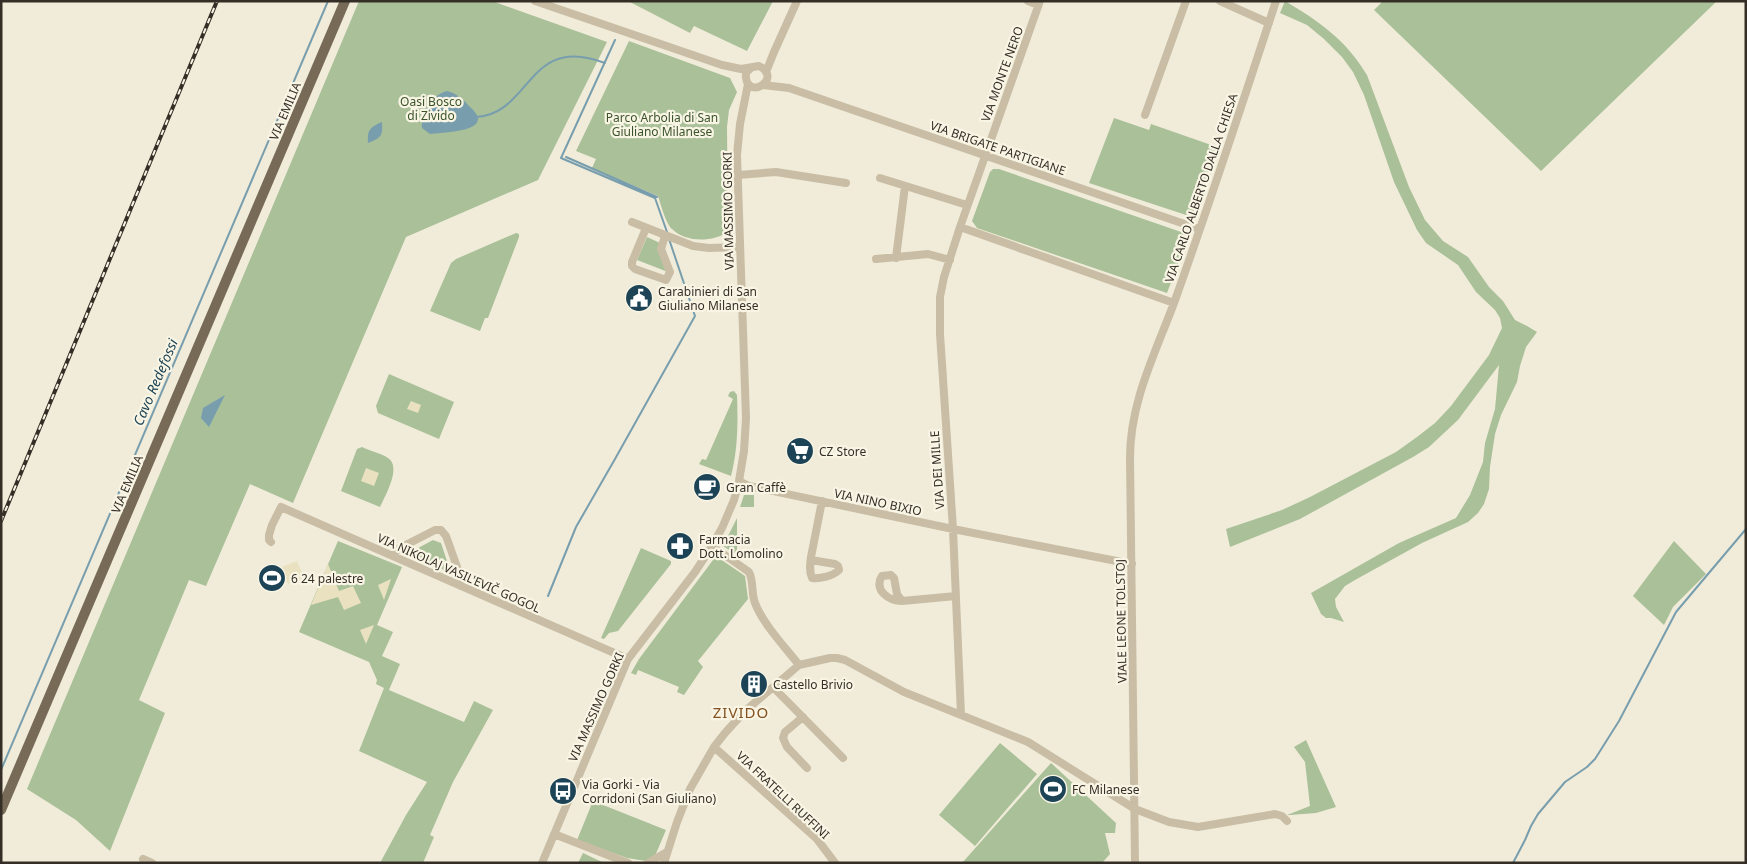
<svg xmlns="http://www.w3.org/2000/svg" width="1747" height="864" viewBox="0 0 1747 864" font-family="'Noto Sans',sans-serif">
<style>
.green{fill:#a9c099}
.plaza{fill:#e9e1c0}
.water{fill:#789eae}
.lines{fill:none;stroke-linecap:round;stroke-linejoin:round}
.stream{stroke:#789eae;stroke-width:2}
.minor{stroke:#c9bea5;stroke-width:8}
.major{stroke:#776a57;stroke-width:10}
.rail-casing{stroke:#352e26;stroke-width:4}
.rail{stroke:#f9f5e5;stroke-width:2;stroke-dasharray:5.5;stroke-linecap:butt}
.labels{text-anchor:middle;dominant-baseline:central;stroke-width:4.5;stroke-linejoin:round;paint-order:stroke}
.street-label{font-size:12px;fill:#352e26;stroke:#f9f5e5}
.park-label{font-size:12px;fill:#3a532a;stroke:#f9f5e5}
.poi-label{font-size:12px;fill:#352e26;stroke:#f9f5e5;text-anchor:start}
.water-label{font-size:14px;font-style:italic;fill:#1c4456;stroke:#f9f5e5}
.quarter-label{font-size:15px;letter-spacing:1px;fill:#835020;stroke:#f9f5e5}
</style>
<rect width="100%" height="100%" fill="#f1ecd9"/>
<path class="green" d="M359,1H492L607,42L538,180L406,237L293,503L250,484L206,586L189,580L139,700L165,713L110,851L76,820L27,789Z
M628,1H773L747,51L694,26L690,33Z
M1285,1C1320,22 1345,39 1367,75L1409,187L1425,220L1443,241L1468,257L1489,287L1503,301L1515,320L1527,326L1537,332L1526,347L1520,366L1517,382L1501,415L1495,434L1490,467L1489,489L1484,504L1478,513L1468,522L1422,543L1355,580L1345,586L1335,599L1336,607L1344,622L1331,618H1326L1321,614L1311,593L1399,543L1456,518L1470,495L1483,462L1485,443L1495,409L1499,365L1458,420L1429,447L1413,457L1300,519L1230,547L1226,529L1282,510L1310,497L1396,452L1417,437L1435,423L1451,406L1489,355L1502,328L1500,318L1495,310L1476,292L1458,265L1426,243L1417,230L1394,182L1364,95L1353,72L1342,57L1324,39L1307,25L1280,13Z
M1383,1H1717L1541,171L1374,10Z
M629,41L730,78L737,92L729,110L727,127L728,232C713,242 686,243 672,229C666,224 661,205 658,196L592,168L596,159L576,151Z
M1114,118L1149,130L1151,124L1217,147L1195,210L1190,215H1186L1089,183Z
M993,169H999L1184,233L1187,241L1167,293L977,228L972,221L990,172Z
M516,233L519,234V237L488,318H485L480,331L430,311L451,263L456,259Z
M647,237L660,243L668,272L637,260Z
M389,374L454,402L439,439L378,413L376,406Z
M734,391L737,395C738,422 738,449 731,476L699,464L702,459L706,460L733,399L728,396L730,392Z
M362,447C370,451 381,453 388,458C402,467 385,496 380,507L341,491L357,449Z
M744,495H754V507H740Z
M737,518V554L746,555L745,560L723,546Z
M433,540L441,543L451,573L407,554Z
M338,541L402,567L377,625L393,632L382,656L400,664L389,690L464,722L474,701L493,710L453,782L430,835L434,837L423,863H380L406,815L427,782L359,751L384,688L376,684L377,680L369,662L299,632Z
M1674,541L1706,574L1673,607L1664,625L1633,596Z
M641,548L671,561V564L618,631L609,633L604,639L601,638Z
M716,556L745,576L748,599L698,661L703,667L684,695L677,692L679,687L638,670L636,675L631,673L639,659Z
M1306,740L1336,807L1316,813L1290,815H1287L1310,806L1305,762L1294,747Z
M1000,743L1037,774L975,846L939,815Z
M1051,763L1116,823L1115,833H1105L1110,854L1102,863H962Z
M593,801L666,830L655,856L646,861L627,858L577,840Z
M583,853L604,863H578Z"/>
<path class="plaza" d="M411,401L421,405L418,413L407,409Z
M366,468L379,473L374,486L361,481Z
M297,561L304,578L288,584L282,567Z
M328,564L339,591L353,586L361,603L344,610L338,597L311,605Z
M391,579L384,600L378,585Z
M374,625L366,644L360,630Z"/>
<path class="water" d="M447,91C456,93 464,100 470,107C498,132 444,132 430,134L422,128C420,113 433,94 447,91Z
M382,122C383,136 381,138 368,143C367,130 370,127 382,122Z
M225,395L209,427L201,418L203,408Z"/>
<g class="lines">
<path class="stream" d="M615,40L561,158L655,198L667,232
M476,117C532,114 527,33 605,63
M566,157L657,197
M548,596L576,527L615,459L695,316L669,239
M1,770L328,1
M1513,863L1525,840L1531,826L1538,814L1565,782L1587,767L1595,759L1619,721L1676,612L1746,529"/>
<path class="minor" d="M535,1L722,65L741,69L759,66C783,78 749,100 746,78C745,73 747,71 751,68
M1028,1L1038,5
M1220,1L1269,23
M766,72L774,52L797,1
M763,85L789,88L1199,229
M1145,115L1186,1
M738,175L776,172L846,183
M880,178L967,205
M632,222L693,246L709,248L740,247
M960,227L1174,303
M646,228L632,262V266L635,269L666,280L670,272L661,249L665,236
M896,258L905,186
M876,259L928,254L950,260
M739,481L749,486L953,529L1132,564
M271,542L269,540V535L272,525L281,507L628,659
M712,546L749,572C754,582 751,593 755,603C763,624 785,647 799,665
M393,556L398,549L435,530H441L446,536L461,578V586
M811,560L835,564L838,566L839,570C833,576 820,579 812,578C809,571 810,564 811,557L822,501
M902,601C889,601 873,590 882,576L891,575L894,578L897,594L902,601L956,596
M773,687L843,758
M961,715L953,529L940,334V297L944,277L960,227L1040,1
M803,717L785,732L783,738L787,747L807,768
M714,747L817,839L835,863
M554,834L628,863
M143,859L152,863
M542,863L628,659L695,572L712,546L722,528L734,500L739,481L744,451L746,418L737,155L740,124L748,84
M648,863L667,852
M664,863L677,822L690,789L714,747L725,733L745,711L799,665L830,658H837L845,660L904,692L1028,742L1135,809L1169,822L1198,827L1275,814L1282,816L1287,821
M1135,863L1130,458C1130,402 1155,354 1174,303C1210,203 1243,102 1276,1"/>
<path class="major" d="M1,810L345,1"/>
<g class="rail-casing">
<path id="rail" d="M1,521L217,1"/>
</g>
<use href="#rail" class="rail"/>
</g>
<defs>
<g id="civic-disc" transform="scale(1.4375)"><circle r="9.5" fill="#1c4456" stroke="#f9f5e5"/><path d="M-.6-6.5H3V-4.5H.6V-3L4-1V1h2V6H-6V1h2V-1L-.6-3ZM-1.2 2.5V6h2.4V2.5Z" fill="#fff"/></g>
<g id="supermarket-disc" transform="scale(1.4375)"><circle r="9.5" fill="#1c4456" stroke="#f9f5e5"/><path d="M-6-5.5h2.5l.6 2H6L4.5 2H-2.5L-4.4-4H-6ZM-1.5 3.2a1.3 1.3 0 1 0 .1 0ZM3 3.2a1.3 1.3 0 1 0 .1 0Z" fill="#fff"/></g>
<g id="cafe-disc" transform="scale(1.4375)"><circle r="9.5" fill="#1c4456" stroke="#f9f5e5"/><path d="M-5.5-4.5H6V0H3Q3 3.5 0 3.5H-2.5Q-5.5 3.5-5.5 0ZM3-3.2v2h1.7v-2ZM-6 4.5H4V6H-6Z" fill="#fff"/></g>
<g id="pharmacy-disc" transform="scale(1.4375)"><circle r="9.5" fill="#1c4456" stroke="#f9f5e5"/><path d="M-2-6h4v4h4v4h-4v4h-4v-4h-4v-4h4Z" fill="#fff"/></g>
<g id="stadium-disc" transform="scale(1.4375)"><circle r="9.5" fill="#1c4456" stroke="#f9f5e5"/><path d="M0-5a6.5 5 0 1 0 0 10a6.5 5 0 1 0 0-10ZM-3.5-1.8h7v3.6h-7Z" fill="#fff"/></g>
<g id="building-disc" transform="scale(1.4375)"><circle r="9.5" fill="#1c4456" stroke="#f9f5e5"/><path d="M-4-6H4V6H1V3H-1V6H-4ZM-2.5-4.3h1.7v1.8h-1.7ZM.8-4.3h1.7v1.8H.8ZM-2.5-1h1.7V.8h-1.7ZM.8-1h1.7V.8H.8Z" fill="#fff"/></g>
<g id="bus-disc" transform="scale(1.4375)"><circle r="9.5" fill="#1c4456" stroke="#f9f5e5"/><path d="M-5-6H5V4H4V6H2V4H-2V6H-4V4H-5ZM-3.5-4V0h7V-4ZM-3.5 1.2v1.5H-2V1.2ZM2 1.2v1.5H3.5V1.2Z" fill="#fff"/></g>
</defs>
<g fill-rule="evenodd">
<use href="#civic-disc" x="639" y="298"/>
<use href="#supermarket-disc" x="800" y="451"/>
<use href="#cafe-disc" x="707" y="487"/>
<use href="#pharmacy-disc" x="680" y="546"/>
<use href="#stadium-disc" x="272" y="578"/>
<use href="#building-disc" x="754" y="684"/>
<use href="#stadium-disc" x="1053" y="789"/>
<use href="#bus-disc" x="563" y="791"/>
</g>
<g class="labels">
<g class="street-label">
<text transform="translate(1002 74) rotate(-70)">VIA MONTE NERO</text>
<text transform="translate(285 111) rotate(-67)">VIA EMILIA</text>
<text transform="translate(998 148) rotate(19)">VIA BRIGATE PARTIGIANE</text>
<text transform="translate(1201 188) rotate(-71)">VIA CARLO ALBERTO DALLA CHIESA</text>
<text transform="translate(728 211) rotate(-91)">VIA MASSIMO GORKI</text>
<text transform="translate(937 470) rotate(-94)">VIA DEI MILLE</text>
<text transform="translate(127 484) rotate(-67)">VIA EMILIA</text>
<text transform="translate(878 502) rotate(12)">VIA NINO BIXIO</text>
<text transform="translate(459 573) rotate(24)">VIA NIKOLAJ VASIL'EVIČ GOGOL</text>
<text transform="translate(1121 621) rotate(-91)">VIALE LEONE TOLSTOJ</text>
<text transform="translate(596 707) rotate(-66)">VIA MASSIMO GORKI</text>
<text transform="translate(783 795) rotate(43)">VIA FRATELLI RUFFINI</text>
</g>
<g class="park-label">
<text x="431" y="101">Oasi Bosco<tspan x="431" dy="14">di Zivido</tspan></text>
<text x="662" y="117">Parco Arbolia di San<tspan x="662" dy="14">Giuliano Milanese</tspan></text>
</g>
<g class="poi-label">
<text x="658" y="291">Carabinieri di San<tspan x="658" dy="14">Giuliano Milanese</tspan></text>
<text x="819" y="451">CZ Store</text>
<text x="726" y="487">Gran Caffè</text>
<text x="699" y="539">Farmacia<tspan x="699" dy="14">Dott. Lomolino</tspan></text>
<text x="291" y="578">6 24 palestre</text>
<text x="773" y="684">Castello Brivio</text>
<text x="582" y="784">Via Gorki - Via<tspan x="582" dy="14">Corridoni (San Giuliano)</tspan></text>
<text x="1072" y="789">FC Milanese</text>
</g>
<g class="water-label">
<text transform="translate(155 382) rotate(-67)">Cavo Redefossi</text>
</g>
<g class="quarter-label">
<text x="741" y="712">ZIVIDO</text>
</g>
</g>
<rect width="1747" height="864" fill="none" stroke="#352e26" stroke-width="5"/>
</svg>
